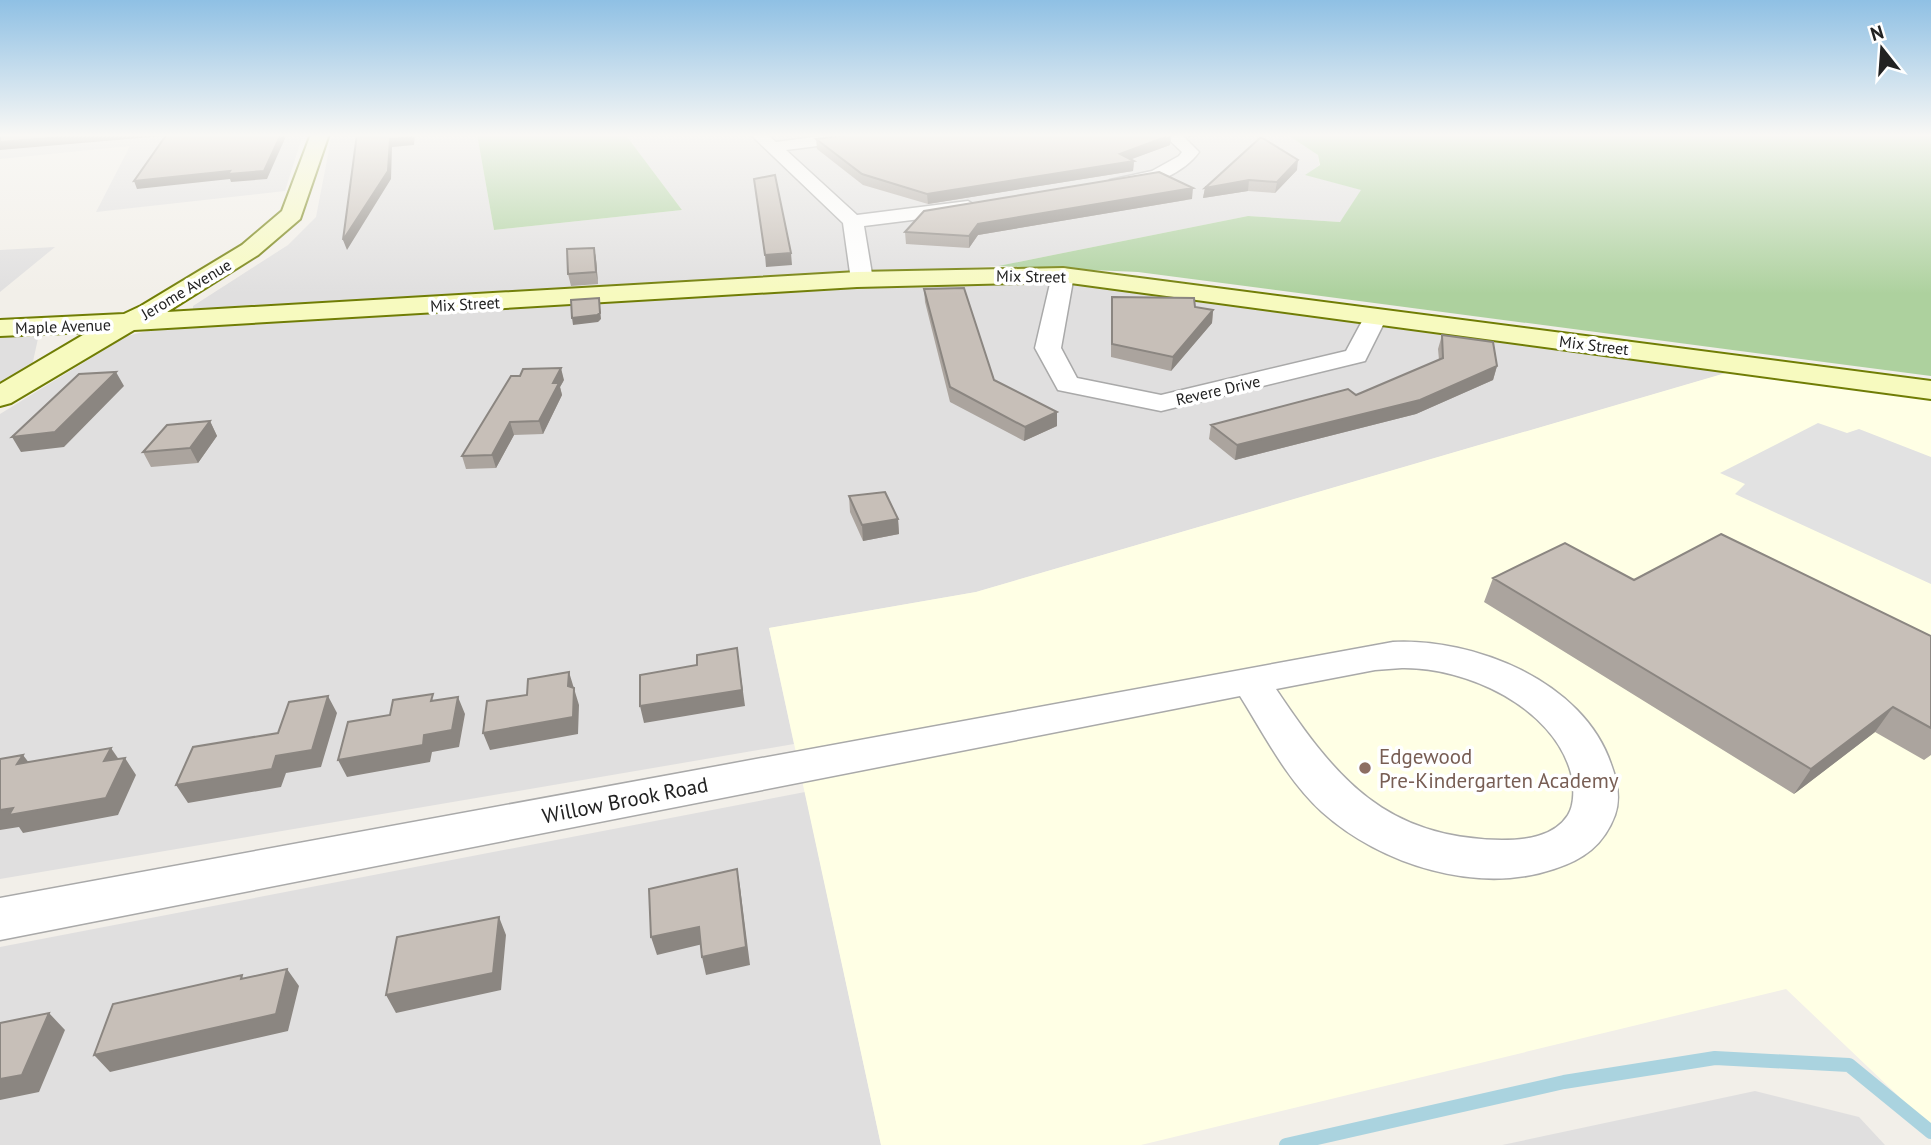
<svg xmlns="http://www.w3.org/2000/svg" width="1931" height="1145" viewBox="0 0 1931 1145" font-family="'PT Sans',sans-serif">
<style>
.residential{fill:#e0dfdf}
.education{fill:#ffffe5}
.forest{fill:#add19e}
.parking{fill:#e2e2e2}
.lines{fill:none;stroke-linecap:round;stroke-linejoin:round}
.stream{stroke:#aad3df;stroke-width:14}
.minor-casing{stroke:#a9a9a9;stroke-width:3}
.secondary-casing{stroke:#707d05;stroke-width:4}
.minor{fill:#fff;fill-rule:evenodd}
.secondary{fill:#f7fabf;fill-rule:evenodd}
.wall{fill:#aba49e}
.shaded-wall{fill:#8b8681}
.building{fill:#c7bfb8;stroke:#8b8681;stroke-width:2}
.education-dot{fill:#8d6e63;stroke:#fff;stroke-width:2.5}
.labels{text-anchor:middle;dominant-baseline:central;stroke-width:7;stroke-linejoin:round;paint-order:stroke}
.far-street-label{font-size:16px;fill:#222;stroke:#fff}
.near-education-label{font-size:21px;fill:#785e54;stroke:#fff;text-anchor:start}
.near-street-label{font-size:21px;fill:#222;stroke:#fff}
</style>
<rect width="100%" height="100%" fill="#f2efe9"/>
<path class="residential" d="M0,134H303L285,191L96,212L130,146L0,159Z
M332,134H477L494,230L682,210L625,134H1285L1318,155L1319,165L1306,175L1362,190L1340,222L1248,216L998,266L193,312V306L288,245L316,217Z
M55,247L0,292V250Z
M999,279L1114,285L1744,368L976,592L769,628L794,744L0,879V414L127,336L163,327Z
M39,334L32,366L0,388V336Z
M805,792L881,1145H0V947Z
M1755,1091L1859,1117L1885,1145H1502Z"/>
<path class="education" d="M1753,365L1931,390V1127L1786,989L1141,1145H881L769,628L976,592Z"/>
<path class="forest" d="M477,134H625L682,210L494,230Z
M1286,134H1931V376L1138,272L998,266L1248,216L1340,222L1361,190L1305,175L1320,165L1318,155Z"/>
<path class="parking" d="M1818,423L1847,433L1859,429L1931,457V584L1735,494L1745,484L1720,473Z"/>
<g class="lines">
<path class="stream" d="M1286,1145L1564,1082L1715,1058L1849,1065L1931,1132"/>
<g class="minor-casing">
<path id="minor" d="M750,134H767L776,142L836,134H880L872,139L786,150L857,215L968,201L978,207L968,213L864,226L873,280L870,285H854L851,280L843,223Z
M1163,134H1181L1199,152C1184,174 1137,195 1110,188L1107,184L1110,180L1152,171L1179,156L1182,152Z
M1063,268L1071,270L1074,275L1061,348L1077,378L1161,395L1346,351L1367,312L1375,310L1383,312L1387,317L1365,361L1161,411L1058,390L1035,348L1052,275L1055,270Z
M1393,642C1474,638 1583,681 1611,764C1617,780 1621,798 1615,815C1604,845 1583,860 1554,869C1478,895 1381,865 1322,812C1287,780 1265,736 1240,696L0,940V898ZM1402,668C1467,667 1553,707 1571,773C1574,785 1575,804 1568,815C1554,837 1525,840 1502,840C1385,838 1337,780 1276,689L1375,670Z"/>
</g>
<g class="secondary-casing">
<path id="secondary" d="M311,134H329L300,219L258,255L167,312L857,272L1063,268L1931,381V399L1063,282L857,287L134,330L11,403L0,406V384L88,332L0,336V320L124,314L141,306L242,245L282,211Z"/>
</g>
<use href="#minor" class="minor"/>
<use href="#secondary" class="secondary"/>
</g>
<path class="wall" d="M1171,135L1170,145L1131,159L1134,161L1133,171L928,204L863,185L817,149L816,139Z
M1297,170L1275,193L1248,191L1203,198L1205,188Z
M1192,199L978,235L969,248L906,244L905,232Z
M594,248L596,259L598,284L571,286L568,274Z
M924,289L994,380L1057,412V426L1024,441L950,402L925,302Z
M1112,297L1213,310L1212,323L1171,371L1111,357V309Z
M1442,335L1497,366L1493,380L1416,414L1235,460L1209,439L1211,425L1356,395L1439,360L1438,349Z
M564,380L560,387L562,395L543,434L514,435L496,468L466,469L462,456Z
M210,421L217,436L198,463L151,467L143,452Z
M849,496L898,519L899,534L863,541L850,512Z
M1493,578L1634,580L1931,636V755L1924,760L1875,732L1794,794L1484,602Z"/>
<path class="shaded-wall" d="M94,134L175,135L0,150V142Z
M281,134H287L267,179L231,182L230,179L137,189L134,181Z
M412,134H415L414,145L392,147L391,179L347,250L343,240L390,139Z
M800,134H816L800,136Z
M1189,134H1198L1188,138Z
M1171,135L1170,145L1124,162L1134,161L1133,171L928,204L927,194L1120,154Z
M1298,160L1297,170L1275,193L1277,182Z
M1249,180L1248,191L1203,198L1205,188Z
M1193,188L1192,199L978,235L969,248V236L978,224Z
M594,248L596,259L598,284L596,272Z
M791,253L792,265L766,267L765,255Z
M599,298L601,319L598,322L573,325L572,318Z
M1213,310L1212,323L1171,371L1173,357Z
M1497,366L1493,380L1416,414L1235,460L1237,445Z
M561,368L564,380L560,387L562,395L543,434L539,421L553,383Z
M116,372L124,386L64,447L21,452L12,437Z
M1057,412V426L1024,441L1025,427Z
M210,421L217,436L198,463L190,448Z
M510,422L514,435L496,468L492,455Z
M898,519L899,534L863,541L862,525Z
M737,648L745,706L644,723L640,706Z
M569,672L579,705L578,734L490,750L483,733L568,686Z
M328,696L337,713L321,767L286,773L281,787L188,803L176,785L276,756Z
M458,697L465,714L459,747L432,752L430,762L347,777L338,760Z
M1893,707L1875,732L1794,794L1811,769Z
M111,748L122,764L125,758L136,775L118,815L23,833L19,827L0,830V810L13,808L104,761Z
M23,755L36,772L17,764Z
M737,869L740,887L750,965L706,975L702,957Z
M499,917L506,935L501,990L396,1013L386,995Z
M699,927L703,944L657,955L651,937Z
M287,969L299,986L288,1031L110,1072L94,1055Z
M49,1013L65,1030L39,1092L0,1100V1079Z"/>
<path class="building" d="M0,134H94L0,142Z
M167,134H281L264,171L228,174L230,171L134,181Z
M357,134H412L411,137L390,139L388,171L343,240Z
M857,134H1170L1171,135L1120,154L1134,161L927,194L862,174L816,139Z
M1261,137L1298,160L1277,182L1249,180L1205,188Z
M1159,172L1193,188L978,224L969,236L905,232L924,211Z
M775,175L791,253L765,255L754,179Z
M594,248L596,272L568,274L567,249Z
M964,288L994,380L1057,412L1025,427L950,387L924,289Z
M1112,297L1194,298L1195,307L1213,310L1173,357L1112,344Z
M599,298L600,313L597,315L572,318L571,300Z
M1442,335L1493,342L1497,366L1420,400L1237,445L1211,425L1348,389L1356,395L1443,358Z
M561,368L553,383H559L539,421L510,422L492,455L462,456L511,376H520L523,369Z
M116,372L55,432L12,437L79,374Z
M210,421L190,448L143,452L167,425Z
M885,492L898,519L862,525L849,496Z
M1721,534L1931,636V728L1893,707L1811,769L1493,578L1565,543L1634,580Z
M737,648L742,690L640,706V675L697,665V655Z
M569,672L568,686L574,688L573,717L483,733L487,701L527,695L528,679Z
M433,694L431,701L458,697L452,730L424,735L423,745L338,760L348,722L390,715L393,700Z
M328,696L312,750L276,756L272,769L176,785L193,747L278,733L289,702Z
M111,748L104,761L125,758L106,798L9,815L13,808L0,810V759L23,755L17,764Z
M737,869L746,947L702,957L699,927L651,937L649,889Z
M499,917L493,973L386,995L397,937Z
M287,969L276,1014L94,1055L113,1004L242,975L241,979Z
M49,1013L22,1075L0,1079V1023Z"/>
<linearGradient id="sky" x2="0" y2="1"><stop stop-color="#8fc0e4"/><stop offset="0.46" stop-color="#f9f8f5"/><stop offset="1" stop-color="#f9f8f5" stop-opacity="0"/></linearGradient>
<rect width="1931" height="294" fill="url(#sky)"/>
<circle class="education-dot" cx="1365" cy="768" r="7"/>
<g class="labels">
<g class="far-street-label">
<text transform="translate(1031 276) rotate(1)">Mix Street</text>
<text transform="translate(186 289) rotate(-31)">Jerome Avenue</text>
<text transform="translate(465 304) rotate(-3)">Mix Street</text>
<text transform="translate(63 326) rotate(-2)">Maple Avenue</text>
<text transform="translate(1594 345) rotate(7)">Mix Street</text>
<text transform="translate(1218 390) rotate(-13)">Revere Drive</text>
</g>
<g class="near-education-label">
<text x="1379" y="756">Edgewood<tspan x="1379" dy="24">Pre-Kindergarten Academy</tspan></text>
</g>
<g class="near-street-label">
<text transform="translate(625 800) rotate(-11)">Willow Brook Road</text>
</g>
</g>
<g transform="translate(1882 49) rotate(343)" stroke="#ffffff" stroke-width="5" paint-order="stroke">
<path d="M0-5L12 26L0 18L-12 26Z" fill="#222222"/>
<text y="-10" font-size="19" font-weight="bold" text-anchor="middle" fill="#222222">N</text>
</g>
</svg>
